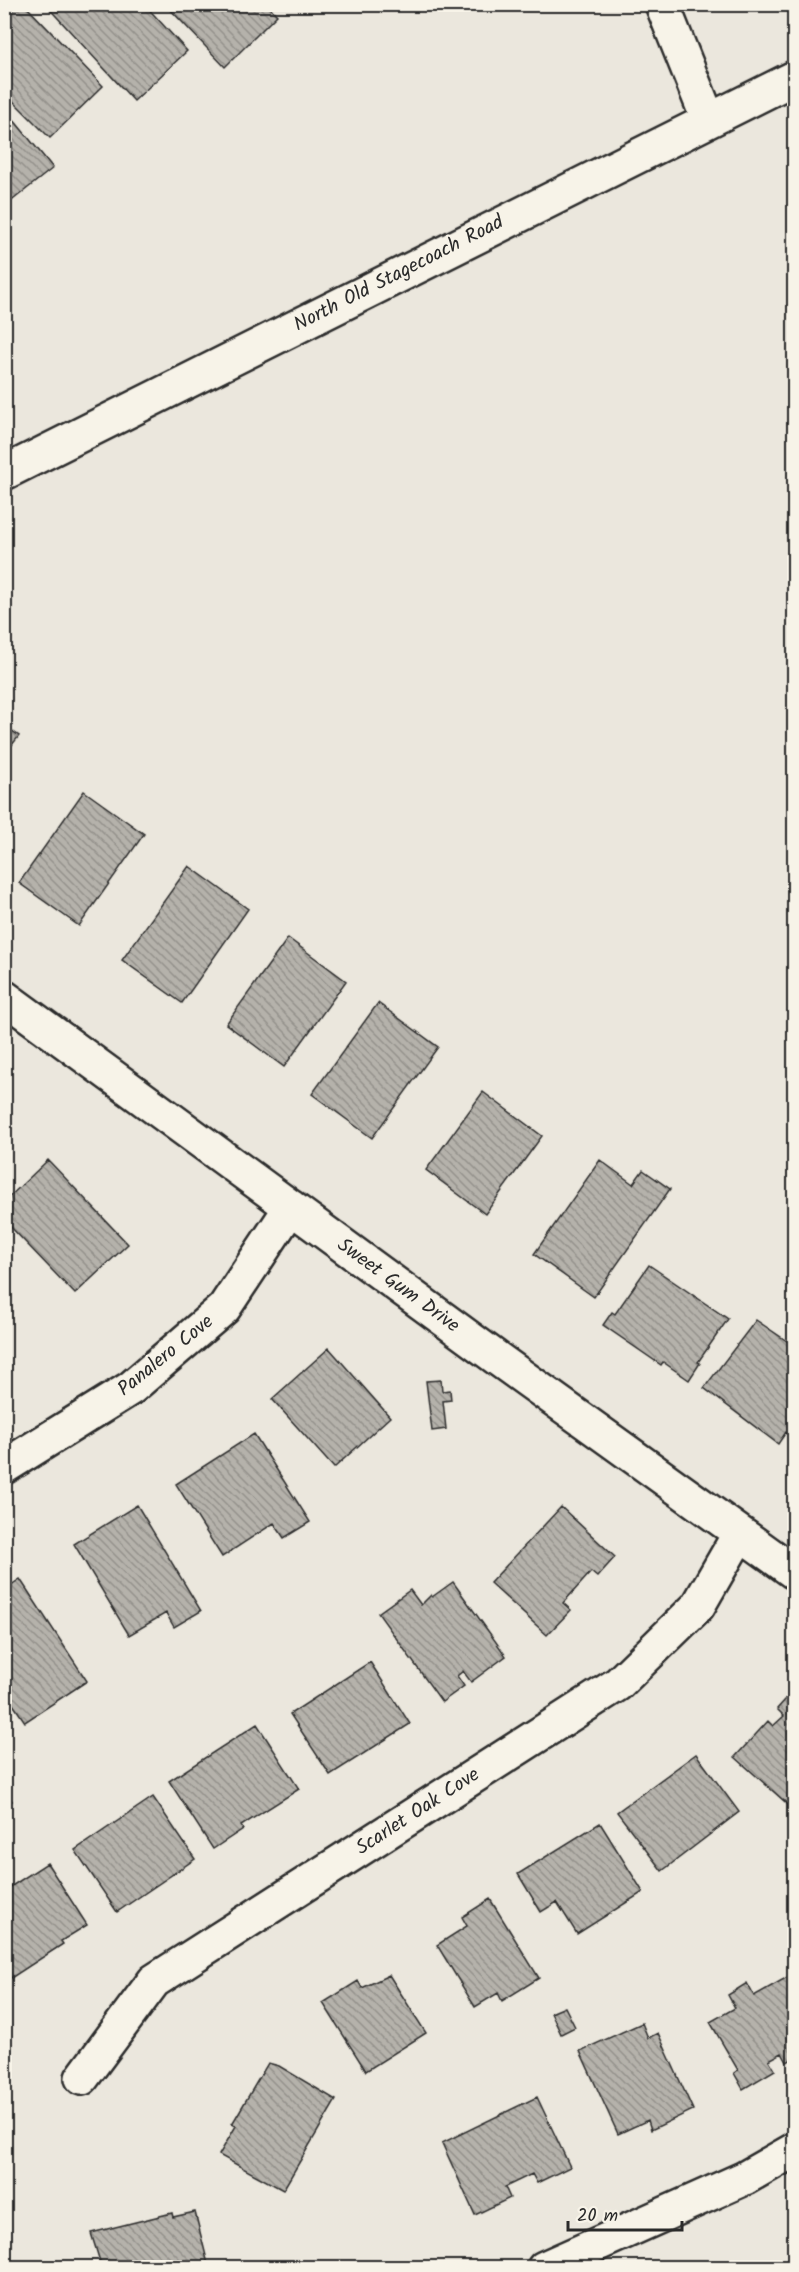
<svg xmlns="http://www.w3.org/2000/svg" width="799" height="2272" viewBox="0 0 799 2272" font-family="Kalam,sans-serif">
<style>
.building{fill:url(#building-back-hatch);stroke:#2b2b2b;stroke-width:1.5}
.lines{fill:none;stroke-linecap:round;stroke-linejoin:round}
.street-casing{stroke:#2b2b2b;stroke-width:38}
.secondary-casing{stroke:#2b2b2b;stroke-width:38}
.street{stroke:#f7f3e8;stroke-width:33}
.secondary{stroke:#f7f3e8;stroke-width:33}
.labels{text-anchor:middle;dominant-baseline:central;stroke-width:4.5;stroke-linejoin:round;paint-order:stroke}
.street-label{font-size:20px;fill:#2b2b2b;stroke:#f7f3e8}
</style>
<defs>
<pattern id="building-back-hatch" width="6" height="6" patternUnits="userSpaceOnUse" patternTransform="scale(1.5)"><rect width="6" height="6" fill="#b5b2ab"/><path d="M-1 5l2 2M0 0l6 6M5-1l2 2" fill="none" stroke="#93918b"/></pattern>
</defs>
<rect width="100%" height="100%" fill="#ebe7dd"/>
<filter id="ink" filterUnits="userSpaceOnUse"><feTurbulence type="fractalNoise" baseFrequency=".0167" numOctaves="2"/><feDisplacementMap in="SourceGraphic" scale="12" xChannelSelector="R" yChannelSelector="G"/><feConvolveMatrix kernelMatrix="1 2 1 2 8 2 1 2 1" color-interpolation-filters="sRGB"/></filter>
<g filter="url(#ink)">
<path class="building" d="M18,4H24L103,86L50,138L4,92V18Z
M45,4H144L187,51L134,101Z
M165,4H267L277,15L225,67Z
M4,108L53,168L4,207Z
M4,725L19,736L4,755Z
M84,791L144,834L79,926L19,883Z
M189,866L248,909L182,1003L122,960Z
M288,938L346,981L284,1067L226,1024Z
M378,1003L438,1047L372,1138L312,1094Z
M483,1092L542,1136L485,1214L426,1170Z
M48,1160L128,1244L75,1294L4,1220V1202Z
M600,1160L633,1184L643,1170L670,1189L594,1297L534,1254Z
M649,1265L728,1319L698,1362L700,1363L689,1380L663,1362L661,1365L603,1325L612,1312L615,1314Z
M756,1320L794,1346V1438L786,1432L778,1444L704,1388Z
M329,1348L390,1417L334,1468L272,1399Z
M441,1380L442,1391L450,1390L451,1400L443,1401L446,1429L432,1431L426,1381Z
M254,1434L310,1522L284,1538L274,1523L222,1557L176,1484Z
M137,1505L201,1611L174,1627L166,1613L129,1635L74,1544Z
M561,1507L615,1557L597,1577L591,1572L563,1603L571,1610L547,1635L490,1583Z
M20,1579L87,1681L25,1722L4,1691V1590Z
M453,1582L506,1656L471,1682L463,1671L457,1676L464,1686L442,1702L378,1613L410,1590L421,1605L431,1595L432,1597Z
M370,1662L410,1724L330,1775L290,1714Z
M794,1690V1805L792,1808L735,1757L768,1721L773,1726L784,1716L777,1709Z
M257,1724L299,1789L241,1826L243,1829L213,1849L169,1781Z
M696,1754L739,1812L662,1871L617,1812Z
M4,1789L12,1801L4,1806Z
M153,1797L195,1859L117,1912L75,1850Z
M600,1823L643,1892L577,1934L557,1902L541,1912L518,1874Z
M47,1863L87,1925L61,1941L63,1944L11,1978L4,1967V1891Z
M490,1899L539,1978L502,2001L498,1993L475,2007L437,1945L467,1926L462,1917Z
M389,1975L426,2033L366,2071L323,2003L358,1981L362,1988Z
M791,1975L794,1980V2058L787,2062L782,2053L769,2060L775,2070L743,2089L734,2073L738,2070L710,2022L735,2008L728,1995L747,1983L754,1996Z
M565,2007L575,2027L561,2034L551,2013Z
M642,2023L648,2038L658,2033L693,2110L651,2130L648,2120L618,2134L580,2051Z
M268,2063L279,2066L336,2100L283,2190L219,2155L236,2126L232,2124Z
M537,2097L570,2167L537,2183L532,2174L505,2187L510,2198L475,2215L442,2143Z
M195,2212L209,2268H102L91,2233L172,2213L173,2217Z"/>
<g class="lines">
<g class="street-casing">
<path id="street" d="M4,997L498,1359L794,1572
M4,1467L131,1388L224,1308L291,1207
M82,2078L154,1981L618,1684L698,1606L740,1533
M544,2268L745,2178L794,2150"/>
</g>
<g class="secondary-casing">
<path id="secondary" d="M662,4L708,119
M4,473L794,78"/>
</g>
<use href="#street" class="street"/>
<use href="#secondary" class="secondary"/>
</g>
</g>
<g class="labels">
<g class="street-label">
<text transform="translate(399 274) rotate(-27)">North Old Stagecoach Road</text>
<text transform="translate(398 1286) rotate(36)">Sweet Gum Drive</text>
<text transform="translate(166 1356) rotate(-39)">Panalero Cove</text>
<text transform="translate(418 1812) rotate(-33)">Scarlet Oak Cove</text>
</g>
</g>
<rect width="799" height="2272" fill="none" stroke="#f7f3e8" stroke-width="24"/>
<rect x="12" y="12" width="775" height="2248" fill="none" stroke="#2b2b2b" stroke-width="2" filter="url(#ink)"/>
<path d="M568 2221v9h114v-9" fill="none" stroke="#2b2b2b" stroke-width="3"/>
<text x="577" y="2221" font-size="18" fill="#2b2b2b" stroke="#f7f3e8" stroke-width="4.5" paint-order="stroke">20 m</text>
</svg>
